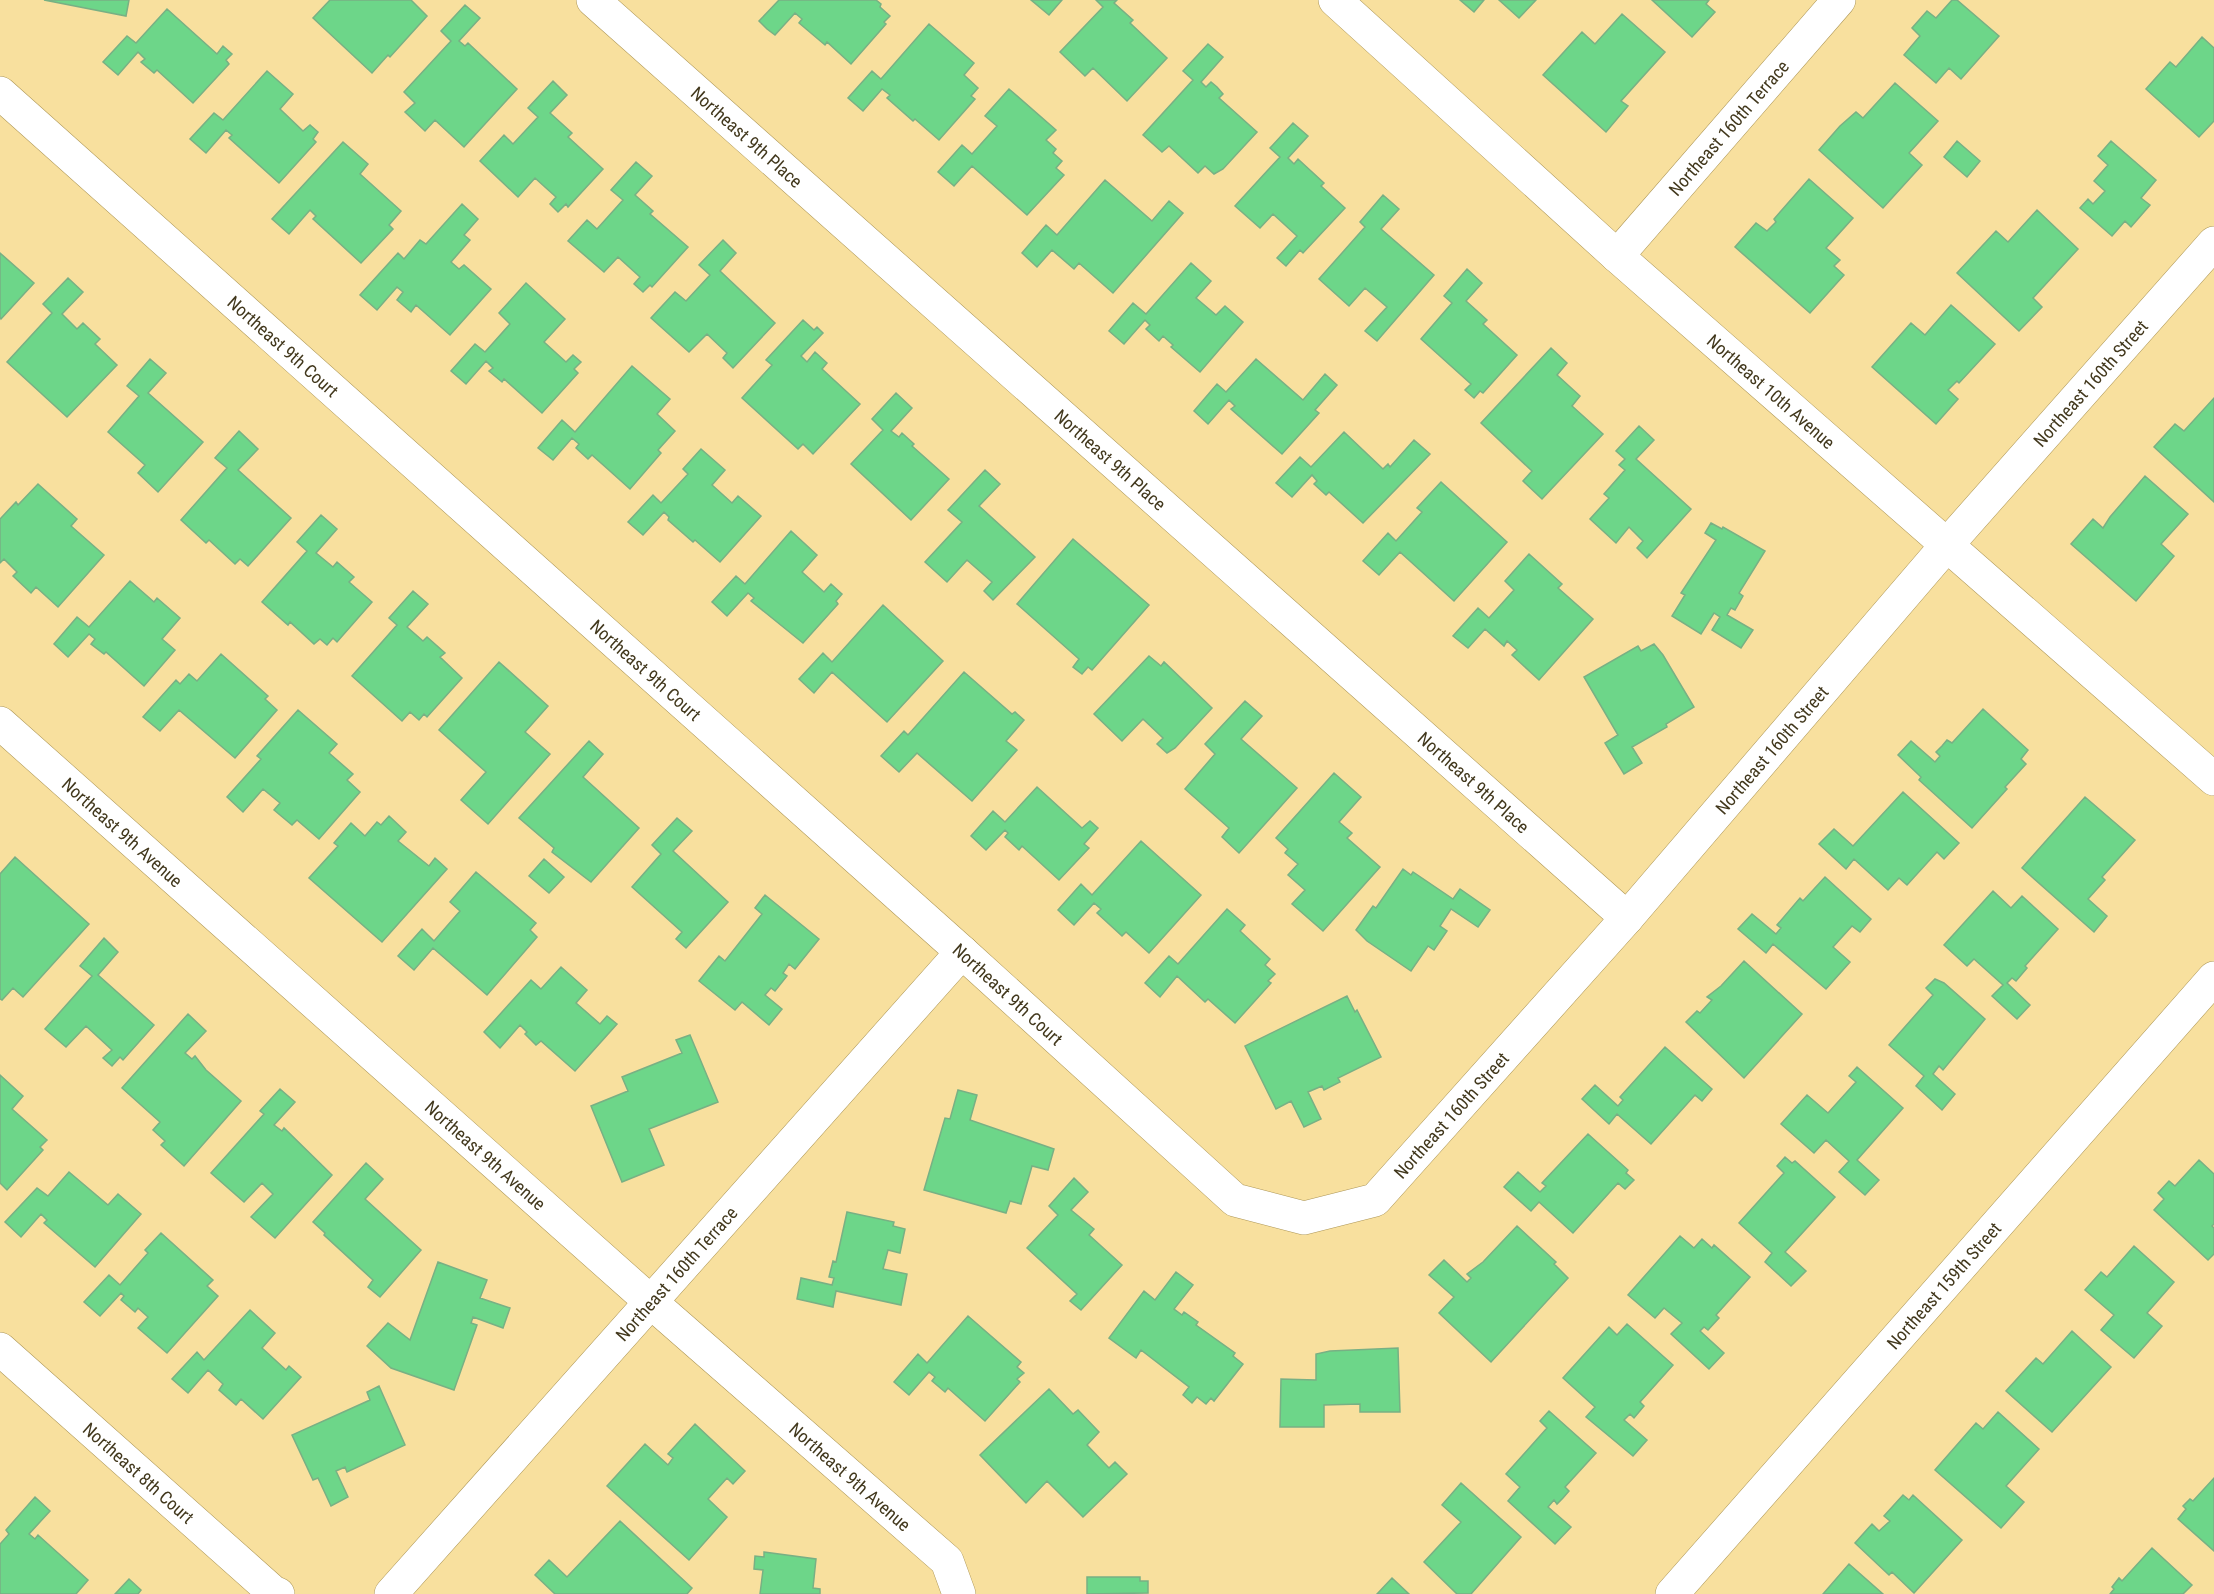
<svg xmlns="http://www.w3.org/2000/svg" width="2214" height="1594" viewBox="0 0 2214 1594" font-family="'Roboto Condensed',sans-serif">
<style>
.building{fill:#6dd689;stroke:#78b084;stroke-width:1.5}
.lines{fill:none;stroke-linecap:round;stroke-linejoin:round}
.minor-casing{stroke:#ad9656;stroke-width:34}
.tertiary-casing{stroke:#ad9656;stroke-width:34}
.minor{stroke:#fff;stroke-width:33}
.tertiary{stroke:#fff;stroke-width:33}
.labels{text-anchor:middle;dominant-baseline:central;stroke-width:4.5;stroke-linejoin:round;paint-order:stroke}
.street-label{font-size:18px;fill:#42381d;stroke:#fdeec8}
</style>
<rect width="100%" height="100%" fill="#f8e09e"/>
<path class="building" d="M44,0H129L126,16Z
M330,0H411L427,16L390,57L388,55L372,73L313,18Z
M779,0H876L881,4L880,7L890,16L884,22L886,24L851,64L827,42L825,45L799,23L802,19L795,13L775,35L767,29L759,21Z
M1031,0H1062L1049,15Z
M1096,0H1117L1114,3L1133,20L1130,23L1167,58L1127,101L1093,68L1085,76L1060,52L1103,7Z
M1460,0H1484L1474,12Z
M1499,0H1536L1519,18Z
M1652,0H1709L1706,4L1715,12L1692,37Z
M1952,0H1957L1999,36L1961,79L1949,68L1936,83L1904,55L1920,36L1912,28L1927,11L1936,18Z
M465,5L480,18L459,41L465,46L468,43L517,89L464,147L435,120L425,131L405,112L415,103L404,92L451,41L441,31Z
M167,9L217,54L223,46L232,54L226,60L229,64L193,103L157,70L154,73L141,62L145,59L138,52L118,75L103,62L127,36L136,43Z
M1622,14L1665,52L1621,101L1628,106L1606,132L1543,75L1582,32L1595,44Z
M929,24L974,63L964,75L978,88L971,96L975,99L939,140L915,119L913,121L887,98L890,95L882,89L863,111L848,98L872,71L881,79Z
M2202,37L2214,48V121L2199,137L2146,89L2170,62L2176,67Z
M1208,44L1223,57L1201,82L1206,87L1211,82L1217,87L1223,94L1219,98L1257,132L1223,169L1214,174L1205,166L1198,173L1169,146L1162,152L1143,135L1193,80L1183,71Z
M267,71L293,94L280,109L303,131L310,125L318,132L313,139L316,142L279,183L229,138L232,135L226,130L206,153L190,139L214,113L223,120Z
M553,81L567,95L550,113L572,133L568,137L603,169L568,207L566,204L558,212L550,204L556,197L535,178L518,197L480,161L504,135L513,144L538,117L528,108Z
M1895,83L1938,121L1909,153L1922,165L1883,208L1819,150L1840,126L1856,112L1863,118Z
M1009,89L1056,130L1046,140L1056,149L1053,153L1062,161L1056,168L1064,175L1027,215L972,166L954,186L938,172L962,145L972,154L997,126L985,116Z
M1293,123L1308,136L1288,158L1294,164L1298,159L1324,183L1321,186L1345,208L1303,253L1300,250L1286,266L1277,258L1297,236L1273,214L1260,228L1235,206L1280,157L1270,148Z
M1957,141L1980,161L1967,177L1944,157Z
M2111,141L2156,180L2141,198L2150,205L2131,227L2125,221L2112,236L2080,208L2088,199L2093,204L2105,191L2094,181L2108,165L2098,156Z
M343,142L368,164L360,174L401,211L389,225L393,229L361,263L313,219L316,216L310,210L289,234L272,219Z
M636,162L652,176L635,195L653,211L650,214L688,247L652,287L650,285L643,292L634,284L640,277L618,257L604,272L568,241L587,220L597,229L623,200L611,190Z
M1809,179L1853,218L1826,248L1840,260L1834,266L1844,275L1810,313L1735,247L1756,223L1767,231L1776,222L1774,219Z
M1105,180L1152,221L1169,201L1183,213L1113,293L1079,263L1074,269L1052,250L1037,267L1022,253L1046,225L1057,235Z
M1383,195L1399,209L1381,229L1434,275L1377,341L1365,331L1387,307L1365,288L1349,306L1319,279L1365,227L1360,222Z
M462,204L478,219L464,235L470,240L451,262L459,269L464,265L491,289L450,335L416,305L411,312L397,300L403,292L397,287L377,310L360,295L398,253L404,259L420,240L426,244Z
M2037,210L2078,249L2033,298L2042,307L2019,331L1957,273L1996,231L2008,242Z
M723,240L736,253L720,271L775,323L733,368L723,358L727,353L707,334L689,352L651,318L675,292L686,301L710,275L699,265Z
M0,253L34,283L1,319L0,317Z
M1191,263L1211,281L1196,298L1216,315L1225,306L1243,322L1200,372L1171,347L1173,345L1163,336L1159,341L1146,329L1150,325L1145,320L1124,344L1109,331L1133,303L1146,314Z
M1467,269L1482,283L1466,301L1487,320L1483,324L1517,355L1483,393L1480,391L1474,398L1465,390L1471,384L1421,339L1452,303L1444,296Z
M68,278L83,292L62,314L77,329L83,323L100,339L95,344L117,365L67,417L7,362L52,313L43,304Z
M526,283L565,319L544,342L566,362L573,355L581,362L574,369L578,373L542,413L504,379L502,382L489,371L493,368L486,361L466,384L451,371L475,344L485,352L510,324L499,313Z
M1951,305L1995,344L1959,383L1957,381L1948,390L1958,399L1936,424L1872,367L1911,323L1925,335Z
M803,320L814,330L817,327L823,333L801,356L807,362L815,352L827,363L822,369L860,404L813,454L803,444L798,449L742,398L772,365L766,360Z
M1551,348L1567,363L1557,375L1580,396L1572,406L1603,434L1542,499L1523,481L1532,471L1481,423Z
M150,359L166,373L148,393L203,442L158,492L138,473L145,465L108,432L139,396L127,386Z
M1256,359L1303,400L1325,374L1337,385L1315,410L1319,413L1282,454L1231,409L1235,406L1229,400L1208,424L1194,411L1217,384L1226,392Z
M632,366L670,399L657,414L675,431L658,450L661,453L630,489L592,455L588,459L576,448L579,444L572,438L553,460L538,448L562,420L575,432Z
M896,393L912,408L891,431L899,437L902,433L914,444L912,446L949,479L911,520L851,464L883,430L872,419Z
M2214,398V502L2154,447L2175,424L2184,431Z
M1639,426L1654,440L1636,459L1691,509L1647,558L1637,548L1643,541L1629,527L1616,543L1590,519L1609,498L1604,494L1625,470L1619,465L1625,459L1616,451Z
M239,431L258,449L238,470L291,518L248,566L240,559L235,564L209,540L206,543L181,520L227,468L215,458Z
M1344,432L1383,469L1388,464L1390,467L1414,440L1430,454L1363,523L1329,492L1326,495L1314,484L1317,481L1312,475L1292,497L1276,483L1300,457L1311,467Z
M701,449L725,470L712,485L732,503L738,496L761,516L720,562L695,540L693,542L668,520L669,517L664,512L643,535L628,522L653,495L661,503L688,474L683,469Z
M985,470L1000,484L979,506L1035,557L993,600L984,591L992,582L967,560L947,582L925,562L962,522L948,510Z
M2145,476L2188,514L2161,544L2174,556L2136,601L2071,544L2093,519L2103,528L2110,517Z
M1441,482L1507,542L1454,601L1400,552L1379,575L1363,561L1388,533L1396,541L1422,512L1417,508Z
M38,484L77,519L71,526L104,555L58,607L36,587L31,593L13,576L17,572L4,559L0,563V519L16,502L18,505Z
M321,515L337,529L316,553L333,567L337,562L354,577L349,582L372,602L337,642L333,638L327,645L320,639L314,644L290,622L288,625L262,602L307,551L297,542Z
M1711,523L1722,529L1723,527L1765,551L1739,593L1743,596L1735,610L1731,608L1727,615L1753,630L1741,648L1712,630L1720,617L1714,613L1701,634L1672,616L1685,595L1681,593L1716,540L1705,533Z
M791,531L817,555L802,572L824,592L831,584L842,594L836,601L838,604L803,643L751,601L754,598L748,593L727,616L712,602L736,576L745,584Z
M1073,539L1149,605L1092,670L1088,667L1082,674L1073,667L1079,659L1017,604Z
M1529,554L1562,584L1558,588L1593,619L1539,680L1512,655L1517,650L1507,641L1504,646L1485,629L1468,648L1453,636L1478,608L1489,618L1514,590L1505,581Z
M130,581L154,602L157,598L180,618L162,639L175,650L144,686L106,652L104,654L91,644L95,639L89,634L68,657L54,644L77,617L89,627Z
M413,591L428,604L407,627L423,641L427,637L445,653L440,657L462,678L427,717L424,714L419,720L410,712L402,721L352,676L397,625L389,618Z
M883,605L943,661L887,722L832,672L814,693L799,679L823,653L832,662Z
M1654,644L1663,655L1694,707L1666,724L1667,727L1632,747L1642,763L1624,774L1605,743L1618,735L1584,677L1638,646L1641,651Z
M221,654L268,696L265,699L277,710L235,758L179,710L160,731L143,717L176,680L180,684L189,674L197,681Z
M1149,656L1161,666L1164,662L1212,708L1175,748L1167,753L1157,744L1163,738L1143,719L1122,741L1094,714Z
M499,662L548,706L525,732L550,754L488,824L461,800L486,772L439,730Z
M964,672L1012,714L1015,712L1024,720L1006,741L1017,750L972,801L917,753L899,772L881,756L904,731L908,735Z
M1245,701L1262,716L1241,739L1297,788L1239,853L1222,837L1229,828L1185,789L1215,754L1205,744Z
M1983,709L2028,750L2021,759L2026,764L2005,787L2007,789L1972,828L1919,780L1921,777L1898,755L1911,741L1935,762L1940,756L1936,752L1942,746L1947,740L1952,743Z
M298,710L337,744L329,753L353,774L347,780L360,792L319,839L297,820L292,825L274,810L280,803L263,789L243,812L227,797L261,759L257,756Z
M589,741L603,754L583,777L639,828L591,882L552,852L554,848L519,818Z
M1334,773L1361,797L1339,822L1352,833L1347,838L1380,867L1323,931L1292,904L1305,890L1288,875L1298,864L1285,853L1288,849L1276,838Z
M1037,787L1082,828L1090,821L1098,828L1084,844L1089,848L1059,880L1022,846L1019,850L1005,837L1008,833L1005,830L986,850L971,836L993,811L1005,822Z
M1903,792L1959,843L1944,859L1937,852L1907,885L1899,878L1888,890L1854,859L1846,869L1819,844L1834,829L1853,846Z
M2085,797L2135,840L2102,877L2105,880L2088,899L2107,916L2094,932L2022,868Z
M389,816L406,832L398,841L429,866L435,858L447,869L382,942L309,878L338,846L334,843L351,823L365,836L377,822L381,825Z
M677,818L692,831L673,851L728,902L686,948L676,939L682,932L632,887L661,854L652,845Z
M1141,841L1201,895L1149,953L1126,932L1122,936L1097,913L1101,909L1094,903L1074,925L1058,910L1081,884L1092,895Z
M15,857L89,924L23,997L13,988L2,1000L0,999V874Z
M544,859L564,877L549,893L529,876Z
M1403,869L1411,875L1413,872L1453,899L1460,889L1490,910L1478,927L1451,909L1440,926L1447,931L1434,950L1428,946L1411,971L1367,941L1356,930L1373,906L1376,908Z
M476,872L536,923L530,930L537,937L487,995L433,948L414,970L398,956L422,929L434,941L460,911L450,902Z
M1825,877L1871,919L1860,932L1852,926L1833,947L1850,962L1826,989L1773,944L1766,953L1738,929L1752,914L1776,934L1781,928L1777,925L1800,898L1803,901Z
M1993,891L2011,908L2022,896L2058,929L2025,966L2027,968L2016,981L2012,978L2007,983L2030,1005L2017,1019L1992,996L2003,985L1974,959L1967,966L1944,945Z
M765,895L819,939L795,969L789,964L783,973L787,976L775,991L771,988L765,995L782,1009L769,1025L742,1002L735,1010L699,981L719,956L725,961L762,914L755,908Z
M1227,909L1245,925L1240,931L1270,959L1265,965L1275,974L1268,981L1271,983L1235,1023L1208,999L1205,1002L1177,976L1160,997L1145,983L1169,956L1178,964Z
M104,938L118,952L98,975L154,1025L123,1060L120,1057L112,1066L103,1058L112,1050L86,1026L66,1047L45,1029L92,976L80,966Z
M1744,961L1802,1014L1744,1078L1686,1022L1697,1011L1700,1013L1712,1000L1707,997L1721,986Z
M561,967L587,990L576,1003L600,1024L607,1016L617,1024L575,1071L541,1041L536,1045L525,1034L527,1032L520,1025L500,1048L484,1032L531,980L541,989Z
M1935,979L1944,983L1985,1019L1943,1070L1939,1066L1933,1074L1955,1094L1942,1110L1916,1086L1924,1076L1889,1045L1933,995L1926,988Z
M1347,996L1355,1012L1357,1010L1381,1057L1338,1078L1340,1082L1324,1090L1322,1086L1308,1092L1321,1119L1304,1127L1291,1101L1276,1109L1245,1046Z
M188,1014L206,1031L185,1053L192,1059L195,1056L206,1070L241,1101L184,1166L161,1145L165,1141L153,1130L160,1122L122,1088Z
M690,1035L718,1102L649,1129L664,1165L622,1182L591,1106L628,1091L622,1077L682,1053L676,1040Z
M1665,1047L1712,1089L1702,1101L1695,1095L1651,1144L1617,1114L1609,1124L1582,1099L1595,1085L1618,1106L1623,1100L1620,1097Z
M1857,1067L1903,1108L1857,1160L1879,1180L1865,1195L1839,1172L1849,1161L1826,1140L1814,1153L1781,1124L1807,1095L1828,1113L1856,1082L1849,1076Z
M0,1075L23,1096L12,1109L47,1140L40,1147L43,1150L7,1190L0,1183Z
M280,1089L295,1102L274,1125L282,1131L284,1128L332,1175L275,1238L251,1217L273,1194L262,1183L244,1202L211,1173L264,1114L260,1111Z
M958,1090L977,1095L970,1120L1054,1149L1048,1170L1032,1166L1021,1204L1010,1201L1006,1213L924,1190L945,1118L950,1119Z
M1588,1134L1628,1170L1626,1173L1634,1180L1625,1189L1618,1183L1573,1233L1539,1202L1531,1211L1504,1187L1518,1172L1540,1192L1546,1186L1542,1183Z
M1785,1157L1792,1163L1795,1161L1835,1197L1785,1252L1806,1271L1791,1286L1765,1262L1772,1253L1739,1223L1784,1173L1777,1166Z
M2199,1160L2214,1174V1224L2212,1226L2214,1228V1254L2208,1260L2154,1210L2164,1199L2158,1193L2169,1181L2175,1186Z
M366,1163L383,1179L365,1199L421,1250L380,1297L368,1287L373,1280L324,1235L325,1233L313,1222Z
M69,1172L108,1205L118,1194L141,1214L95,1267L44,1223L47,1220L41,1214L21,1237L5,1222L37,1188L48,1196Z
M1074,1178L1088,1192L1071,1210L1094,1229L1089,1235L1122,1265L1081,1310L1070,1301L1077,1294L1027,1248L1058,1215L1049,1206Z
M847,1212L894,1222L893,1226L905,1229L900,1253L888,1250L883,1269L907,1274L901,1305L836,1291L833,1307L797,1299L801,1278L832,1285L834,1278L829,1277L833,1261L836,1262Z
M1517,1226L1556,1262L1554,1264L1568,1278L1491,1362L1439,1313L1454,1297L1429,1275L1444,1260L1467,1282L1471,1278L1467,1274L1483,1262Z
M161,1233L213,1280L207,1286L218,1296L167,1353L138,1328L148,1317L138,1308L135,1312L121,1300L124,1296L121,1293L100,1316L84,1302L109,1275L120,1285L148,1253L145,1250Z
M1680,1236L1694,1248L1702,1239L1712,1248L1714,1245L1750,1277L1716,1315L1719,1318L1708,1330L1704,1327L1700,1331L1724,1353L1709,1369L1671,1334L1682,1323L1664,1308L1655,1318L1628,1295Z
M2134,1246L2174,1282L2147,1313L2162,1326L2134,1358L2101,1330L2114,1315L2085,1290L2101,1272L2107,1277Z
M438,1262L487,1280L480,1298L510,1308L503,1328L473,1317L471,1323L477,1325L454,1390L391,1368L367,1346L388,1323L410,1340Z
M1176,1272L1193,1285L1174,1309L1182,1315L1184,1312L1198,1322L1196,1325L1235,1353L1233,1356L1243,1364L1214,1401L1211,1398L1206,1404L1197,1397L1192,1403L1183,1395L1189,1387L1141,1350L1136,1358L1109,1338L1144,1291L1155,1300Z
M250,1310L275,1333L262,1348L286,1370L289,1366L301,1377L263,1419L241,1399L236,1405L219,1390L223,1384L208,1370L188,1393L172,1379L197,1352L204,1360Z
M968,1316L1021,1362L1017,1367L1024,1373L1017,1379L1020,1382L985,1421L948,1388L945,1392L932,1381L935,1377L929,1372L909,1395L894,1382L918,1354L927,1363Z
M1627,1324L1673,1365L1640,1402L1644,1406L1634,1418L1630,1414L1624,1420L1647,1440L1633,1456L1586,1417L1595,1407L1563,1378L1609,1327L1617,1335Z
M2072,1331L2111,1367L2052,1432L2006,1391L2036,1358L2043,1364Z
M1398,1348L1400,1412H1360V1404L1324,1405V1427H1280L1281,1379L1316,1380V1354L1330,1351Z
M379,1386L405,1445L347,1472L345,1467L336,1471L348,1497L331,1506L318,1478L313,1480L292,1435L370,1400L367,1392Z
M1049,1389L1073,1414L1078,1410L1099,1432L1087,1445L1109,1468L1115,1462L1127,1474L1083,1517L1047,1481L1026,1503L980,1455Z
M1549,1411L1596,1453L1565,1487L1569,1491L1563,1498L1557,1504L1554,1500L1548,1507L1571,1527L1555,1544L1508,1501L1520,1487L1506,1474L1547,1428L1540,1421Z
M1998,1412L2039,1449L2006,1486L2024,1502L2001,1528L1935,1470L1976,1423L1983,1429Z
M695,1424L745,1471L733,1484L727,1478L708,1499L727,1517L689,1560L607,1486L645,1444L668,1465L673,1458L668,1454Z
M2214,1478V1551L2178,1519L2186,1509L2183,1506L2190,1499L2193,1501Z
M1461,1483L1521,1537L1471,1594H1457L1424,1562L1461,1522L1442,1505Z
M1903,1495L1909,1500L1913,1495L1962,1540L1914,1593L1892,1572L1889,1575L1855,1543L1872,1524L1879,1531L1890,1521L1884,1516Z
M35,1497L50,1511L29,1534L35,1539L38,1535L88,1580L76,1594H0V1544L9,1534L6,1530Z
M620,1521L692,1588L687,1594H555L535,1575L549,1560L567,1577Z
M2152,1548L2192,1585L2183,1594H2110L2114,1589L2112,1587L2119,1578L2122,1581Z
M764,1552L816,1559L813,1588L820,1589V1594H760L763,1570L754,1569L755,1556L764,1557Z
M1849,1564L1883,1594H1823Z
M1087,1577H1140V1581H1148V1593L1087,1594Z
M1392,1578L1409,1594H1377Z
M129,1579L141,1590L138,1594H115Z"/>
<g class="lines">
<g class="minor-casing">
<g id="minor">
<path id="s1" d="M593,0L1627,918"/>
<path id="s2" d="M0,93L962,952L1235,1200L1304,1218L1375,1200L1627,918L1946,546L2214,243"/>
<path id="s3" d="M1617,256L1839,0"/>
<path id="s4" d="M0,723L652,1303L947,1561L959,1594"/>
<path id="s5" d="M0,1349L273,1592L278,1594"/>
<path id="s6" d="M391,1594L962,952"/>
</g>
</g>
<g class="tertiary-casing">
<g id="tertiary">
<path id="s7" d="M1335,0L1617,256L2214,779"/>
<path id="s8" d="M1672,1594L2214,978"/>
</g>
</g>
<use href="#minor" class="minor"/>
<use href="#tertiary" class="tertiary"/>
</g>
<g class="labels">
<g class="street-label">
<text stroke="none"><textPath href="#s3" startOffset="170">Northeast 160th Terrace</textPath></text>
<text stroke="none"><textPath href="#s1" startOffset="206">Northeast 9th Place</textPath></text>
<text stroke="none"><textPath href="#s2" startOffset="380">Northeast 9th Court</textPath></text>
<text stroke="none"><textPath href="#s2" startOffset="2889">Northeast 160th Street</textPath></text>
<text stroke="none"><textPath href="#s7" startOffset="586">Northeast 10th Avenue</textPath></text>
<text stroke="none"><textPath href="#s1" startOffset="692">Northeast 9th Place</textPath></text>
<text stroke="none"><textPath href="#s2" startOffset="866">Northeast 9th Court</textPath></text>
<text stroke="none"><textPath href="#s2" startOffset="2403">Northeast 160th Street</textPath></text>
<text stroke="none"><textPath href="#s1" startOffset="1178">Northeast 9th Place</textPath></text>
<text stroke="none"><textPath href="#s4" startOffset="164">Northeast 9th Avenue</textPath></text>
<text stroke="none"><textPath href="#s2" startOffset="1352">Northeast 9th Court</textPath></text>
<text stroke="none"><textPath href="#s2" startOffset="1917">Northeast 160th Street</textPath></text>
<text stroke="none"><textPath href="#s4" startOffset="650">Northeast 9th Avenue</textPath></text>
<text stroke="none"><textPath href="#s6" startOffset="429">Northeast 160th Terrace</textPath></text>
<text stroke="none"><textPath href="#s8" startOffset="411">Northeast 159th Street</textPath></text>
<text stroke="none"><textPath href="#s5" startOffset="186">Northeast 8th Court</textPath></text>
<text stroke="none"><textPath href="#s4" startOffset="1136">Northeast 9th Avenue</textPath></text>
</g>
</g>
</svg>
